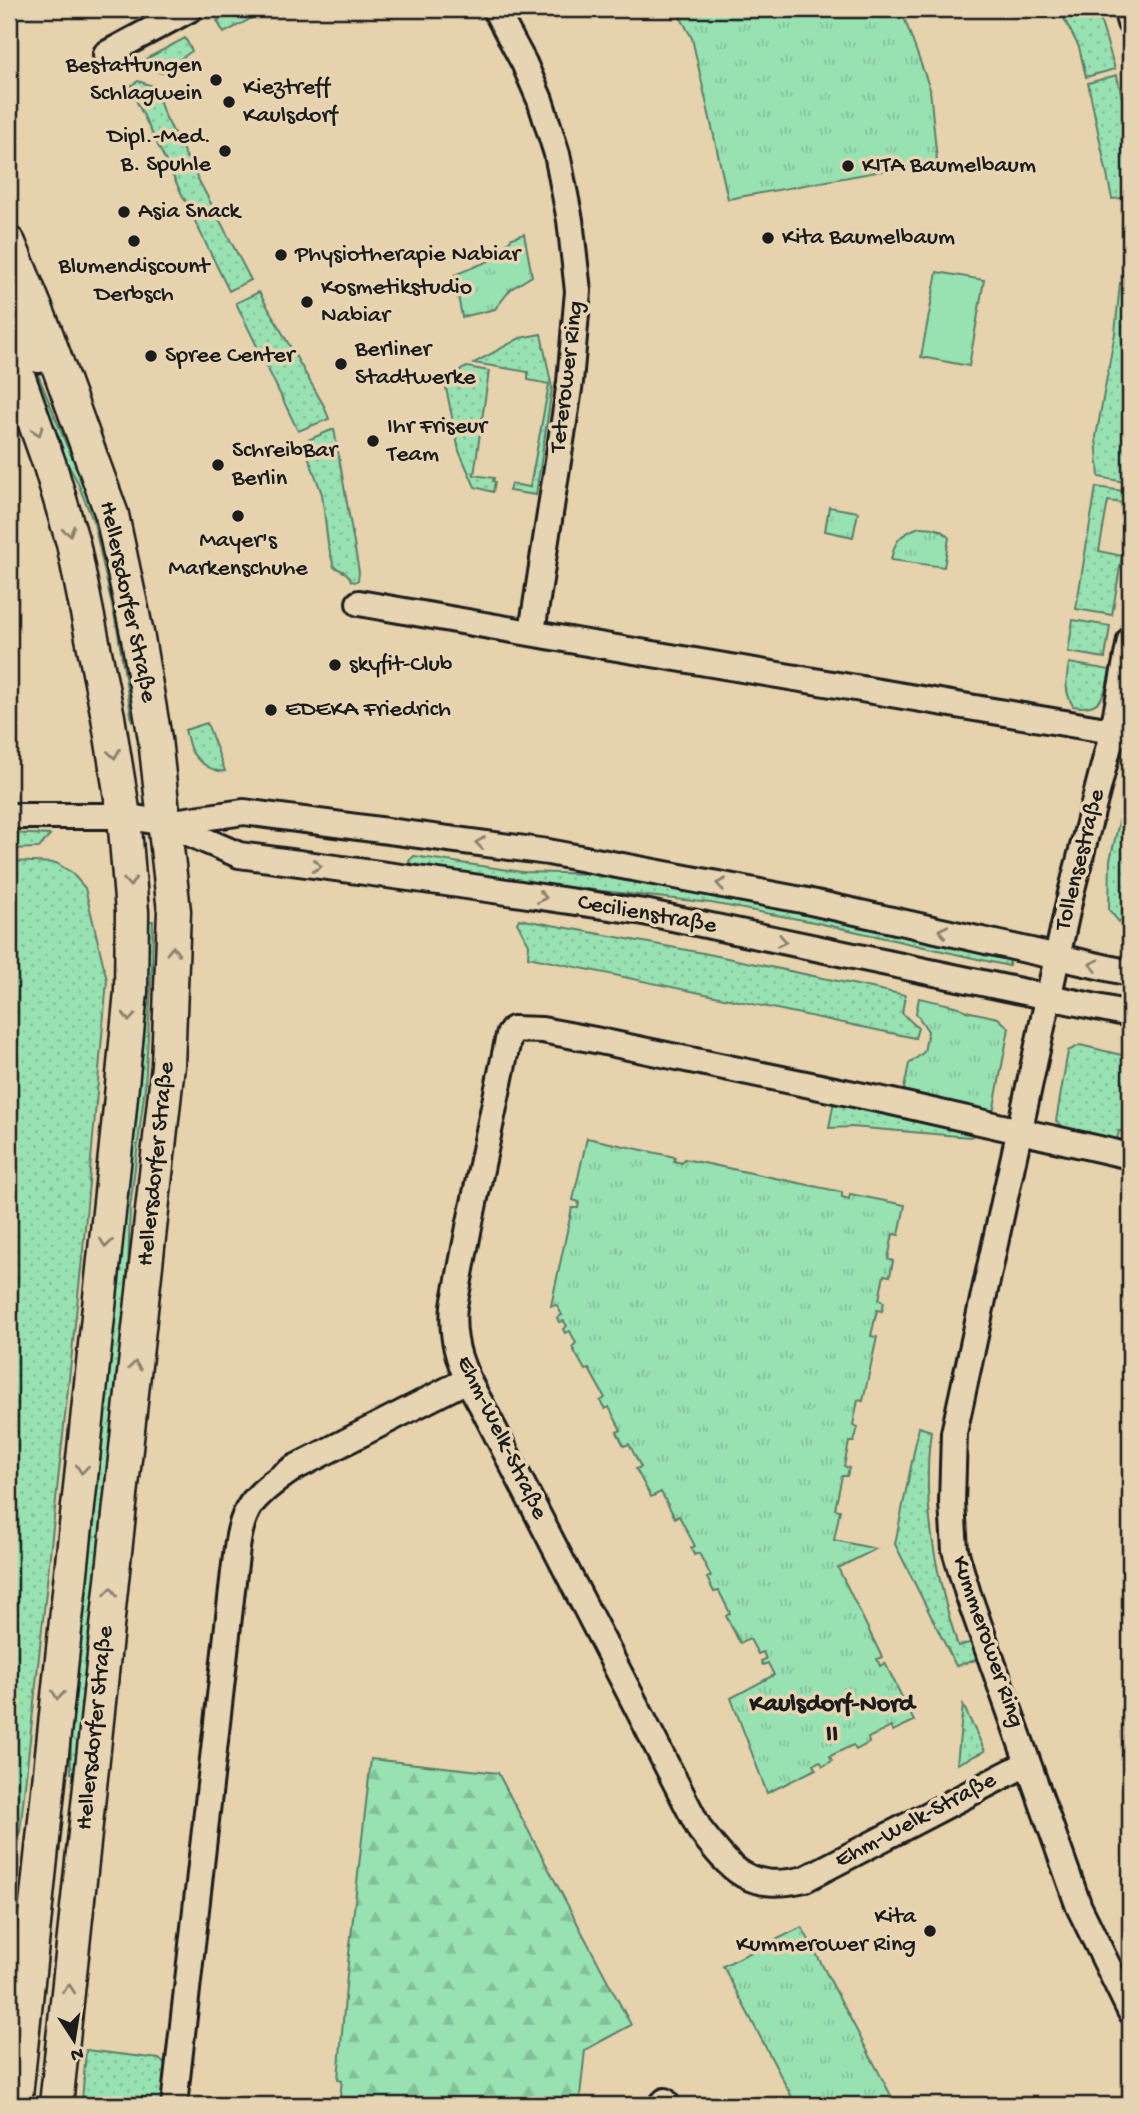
<svg xmlns="http://www.w3.org/2000/svg" width="1139" height="2114" viewBox="0 0 1139 2114" font-family="'Gochi Hand',sans-serif">
<style>
.grass{fill:url(#grass-dots);stroke:#5a7f67;stroke-width:2}
.forest{fill:url(#forest-firs);stroke:#5a7f67;stroke-width:2}
.park{fill:url(#park-tufts);stroke:#5a7f67;stroke-width:2}
.pitch{fill:#98e2b2;stroke:#5a7f67;stroke-width:2}
.lines{fill:none;stroke-linecap:round;stroke-linejoin:round}
.minor-casing{stroke:#1c1c1c;stroke-width:30}
.major-casing{stroke:#1c1c1c;stroke-width:37}
.minor{stroke:#e6d4b2;stroke-width:24}
.major{stroke:#e6d4b2;stroke-width:32}
.oneway{stroke:#8b816e}
.poi-dot{fill:#1c1c1c;stroke:#e6d4b2;stroke-width:2.5}
.labels{text-anchor:middle;dominant-baseline:central;stroke-width:7;stroke-linejoin:round;paint-order:stroke}
.poi-label{font-size:24px;fill:#1c1c1c;stroke:#e6d4b2;text-anchor:start}
.street-label{font-size:24px;fill:#1c1c1c;stroke:#e6d4b2}
.neighbourhood-label{font-size:26px;font-weight:bold;fill:#1c1c1c;stroke:#e6d4b2}
</style>
<defs>
<pattern id="grass-dots" width="8" height="8" patternUnits="userSpaceOnUse" patternTransform="scale(1.75)"><rect width="8" height="8" fill="#98e2b2"/><path d="M2 2h.1M6 6h.1" fill="none" stroke="#82c198" stroke-width="1.8" stroke-linecap="round"/></pattern>
<pattern id="forest-firs" width="22" height="20" patternUnits="userSpaceOnUse" patternTransform="scale(1.75)"><rect width="22" height="20" fill="#98e2b2"/><path d="M5 1l3.5 6h-7zM16 11l3.5 6h-7z" fill="#82c198"/></pattern>
<pattern id="park-tufts" width="24" height="20" patternUnits="userSpaceOnUse" patternTransform="scale(1.75)"><rect width="24" height="20" fill="#98e2b2"/><path d="M3 7l-1-3M5 7V3M7 7l1-3M15 17l-1-3M17 17v-4M19 17l1-3" fill="none" stroke="#82c198"/></pattern>
</defs>
<rect width="100%" height="100%" fill="#e6d2ad"/>
<filter id="ink" filterUnits="userSpaceOnUse"><feTurbulence type="fractalNoise" baseFrequency=".0143" numOctaves="2"/><feDisplacementMap in="SourceGraphic" scale="14" xChannelSelector="R" yChannelSelector="G"/><feConvolveMatrix kernelMatrix="1 2 1 2 8 2 1 2 1" color-interpolation-filters="sRGB"/></filter>
<g filter="url(#ink)">
<path class="grass" d="M240,9H269L224,33L217,21Z
M1059,9H1097L1115,69L1086,77L1079,47Z
M185,38L192,51L176,62L166,74L142,68L144,60Z
M1117,75L1130,135V197L1112,199L1088,83Z
M138,81L161,89L160,102L163,112L251,280L229,291L132,92V85Z
M1120,283L1130,285V483L1099,477L1096,437L1115,333Z
M259,292L324,406L329,419L298,431L236,303Z
M541,334L552,388L536,495L509,491L511,484L530,487L549,384L528,380V372L474,363L520,338Z
M20,337L24,340L66,444L93,503L141,720L132,721L118,633L94,523L77,481L58,446Z
M467,367L489,371L474,475L494,478L493,481L495,482L493,492L475,487L459,451L444,378Z
M334,429L359,572L358,580L355,582L351,581C350,574 341,570 334,567L328,544L322,494L303,442Z
M1096,487L1130,492V504L1108,501L1099,551L1122,556L1112,615L1076,609Z
M1073,620L1110,626L1105,658L1068,652Z
M1069,663L1110,670C1105,694 1102,712 1073,706C1064,691 1066,680 1069,663Z
M207,723L225,771C212,773 195,760 190,748C188,743 187,736 185,730Z
M1130,776V910L1119,922L1109,910L1110,860Z
M9,833H10L50,835L39,848L9,849Z
M414,856L522,872L598,874L714,893L1010,957L1009,966L809,921L711,903L557,886L413,866L409,861Z
M9,861L56,863L71,872L85,888L107,980L83,1250L9,1933Z
M519,919L703,953L905,995L902,1013L918,1028L915,1038L528,957L529,944L517,923Z
M145,921H153L152,968L145,1087L130,1208L128,1275L107,1511L79,1775L71,1773L70,1708Z
M1080,1045L1130,1057V1133L1119,1131L1116,1144L1069,1131L1056,1121L1068,1051Z
M834,1101L980,1133L970,1137L852,1127L829,1128Z
M919,1427L931,1431C921,1504 936,1577 958,1646L973,1642L979,1659L956,1666L895,1544Z
M963,1705L985,1751L957,1764Z
M86,2050L159,2059C175,2070 169,2093 158,2105H105L82,2102Z"/>
<path class="forest" d="M371,1759L498,1773L631,2025L585,2050L579,2105H339L342,2081L338,2079L348,1963Z"/>
<path class="park" d="M676,9H901L930,89L937,161L728,199L692,38Z
M524,234L532,276L511,289L495,309L462,317L454,275L489,261L512,238Z
M829,507L858,512L853,537L825,531Z
M919,527C932,527 941,528 949,538L944,567L891,560C895,539 900,535 919,527Z
M919,998L959,1007L966,1011L998,1018L1009,1028L993,1113L908,1095L904,1088L909,1064L924,1052L928,1031L916,1013Z
M587,1138L675,1157L674,1161L682,1163L684,1159L842,1192V1197L849,1199L850,1194L905,1205L899,1235L893,1234L888,1259L893,1261L890,1276L884,1275L879,1300L884,1302L882,1311L877,1310L871,1336L877,1337L863,1401L858,1400L853,1425L858,1427L854,1442H849L844,1466L849,1468L847,1476H842L835,1509L840,1510L834,1540L876,1549L838,1568L882,1657L877,1659L880,1666L885,1663L914,1721L893,1731L891,1727L868,1738L869,1743L856,1750L853,1745L830,1756L832,1761L823,1766L820,1761L814,1764L816,1769L767,1793L731,1698L774,1675L768,1663L763,1665L761,1661L766,1659L763,1652L758,1654L750,1639L740,1643L726,1616L730,1613L719,1591L714,1592L707,1578L711,1576L699,1553L694,1555L691,1548L695,1546L679,1516L675,1518L661,1492L651,1497L636,1469L641,1467L629,1444L624,1446L617,1432L621,1430L609,1407L605,1409L600,1401L605,1398L589,1369L585,1370L572,1347L576,1343L570,1331L565,1333L563,1329L567,1326L564,1321L559,1322L557,1318L562,1315L557,1305L551,1306L572,1208H578L579,1202L573,1200Z
M802,1927L896,2105H796L723,1966Z"/>
<path class="pitch" d="M937,272L984,280L969,366L921,357Z"/>
<g class="lines">
<g class="minor-casing">
<path id="minor" d="M495,9L524,63L540,100L557,154L570,220L578,291L570,382L532,632
M1126,9L1130,23
M106,54L190,9
M359,603L581,642L1130,734
M1130,640L1113,730L1071,893L954,1433L952,1503L955,1550L968,1594L1079,1907L1130,2011
M9,816H124L165,823L239,855L446,883L644,912L1130,1014
M166,823L244,812L548,852L802,900L1130,973
M1028,1763L805,1879C749,1892 732,1871 700,1830L482,1406C463,1373 450,1345 454,1306L469,1227L509,1035L513,1029L542,1030L595,1040L892,1102L1130,1156
M174,2105L234,1572C237,1550 238,1522 252,1503C263,1489 279,1478 294,1468L467,1380
M661,2105L665,2101"/>
</g>
<g class="major-casing">
<path id="major" d="M9,243L45,330L112,515L138,638L155,739L174,911L168,1065L134,1374L56,2105
M9,322L15,319L29,329L39,356
M9,350L50,466L73,543L108,717L124,816L132,912L131,991L119,1117L15,2105"/>
</g>
<use href="#minor" class="minor"/>
<use href="#major" class="major"/>
</g>
<defs><path id="oneway-chevron" d="M-2-3.5L2.5 0L-2 3.5" fill="none" stroke-width="1.6" stroke-linecap="round" stroke-linejoin="round" transform="scale(1.75)"/></defs>
<g class="oneway">
<use href="#oneway-chevron" transform="translate(38 431) rotate(70)"/>
<use href="#oneway-chevron" transform="translate(69 531) rotate(74)"/>
<use href="#oneway-chevron" transform="translate(114 754) rotate(81)"/>
<use href="#oneway-chevron" transform="translate(480 843) rotate(-172)"/>
<use href="#oneway-chevron" transform="translate(317 866) rotate(8)"/>
<use href="#oneway-chevron" transform="translate(130 882) rotate(85)"/>
<use href="#oneway-chevron" transform="translate(721 884) rotate(-169)"/>
<use href="#oneway-chevron" transform="translate(542 897) rotate(9)"/>
<use href="#oneway-chevron" transform="translate(943 931) rotate(-167)"/>
<use href="#oneway-chevron" transform="translate(782 941) rotate(12)"/>
<use href="#oneway-chevron" transform="translate(173 951) rotate(-88)"/>
<use href="#oneway-chevron" transform="translate(1094 965) rotate(-168)"/>
<use href="#oneway-chevron" transform="translate(129 1017) rotate(95)"/>
<use href="#oneway-chevron" transform="translate(106 1243) rotate(96)"/>
<use href="#oneway-chevron" transform="translate(135 1366) rotate(-84)"/>
<use href="#oneway-chevron" transform="translate(82 1469) rotate(96)"/>
<use href="#oneway-chevron" transform="translate(111 1592) rotate(-84)"/>
<use href="#oneway-chevron" transform="translate(58 1695) rotate(96)"/>
<use href="#oneway-chevron" transform="translate(69 1989) rotate(-84)"/>
</g>
</g>
<g class="poi-dot">
<circle cx="216" cy="80" r="7"/>
<circle cx="229" cy="102" r="7"/>
<circle cx="225" cy="151" r="7"/>
<circle cx="848" cy="166" r="7"/>
<circle cx="124" cy="212" r="7"/>
<circle cx="768" cy="238" r="7"/>
<circle cx="134" cy="241" r="7"/>
<circle cx="281" cy="255" r="7"/>
<circle cx="307" cy="302" r="7"/>
<circle cx="151" cy="356" r="7"/>
<circle cx="341" cy="364" r="7"/>
<circle cx="373" cy="441" r="7"/>
<circle cx="218" cy="465" r="7"/>
<circle cx="238" cy="516" r="7"/>
<circle cx="335" cy="665" r="7"/>
<circle cx="271" cy="710" r="7"/>
<circle cx="930" cy="1931" r="7"/>
</g>
<g class="labels">
<g class="poi-label">
<text x="202" y="66" text-anchor="end">Bestattungen<tspan x="202" dy="28">Schlagwein</tspan></text>
<text x="243" y="88">Kieztreff<tspan x="243" dy="28">Kaulsdorf</tspan></text>
<text x="211" y="137" text-anchor="end">Dipl.-Med.<tspan x="211" dy="28">B. Spuhle</tspan></text>
<text x="862" y="166">KITA Baumelbaum</text>
<text x="138" y="212">Asia Snack</text>
<text x="782" y="238">Kita Baumelbaum</text>
<text x="295" y="255">Physiotherapie Nabiar</text>
<text x="134" y="267" text-anchor="middle">Blumendiscount<tspan x="134" dy="28">Derbsch</tspan></text>
<text x="321" y="288">Kosmetikstudio<tspan x="321" dy="28">Nabiar</tspan></text>
<text x="355" y="350">Berliner<tspan x="355" dy="28">Stadtwerke</tspan></text>
<text x="165" y="356">Spree Center</text>
<text x="387" y="427">Ihr Friseur<tspan x="387" dy="28">Team</tspan></text>
<text x="232" y="451">SchreibBar<tspan x="232" dy="28">Berlin</tspan></text>
<text x="238" y="541" text-anchor="middle">Mayer's<tspan x="238" dy="28">Markenschuhe</tspan></text>
<text x="349" y="665">skyfit-Club</text>
<text x="285" y="710">EDEKA Friedrich</text>
<text x="916" y="1917" text-anchor="end">Kita<tspan x="916" dy="28">Kummerower Ring</tspan></text>
</g>
<g class="street-label">
<text transform="translate(568 377) rotate(-83)">Teterower Ring</text>
<text transform="translate(127 602) rotate(78)">Hellersdorfer Straße</text>
<text transform="translate(1081 860) rotate(-76)">Tollensestraße</text>
<text transform="translate(647 915) rotate(10)">Cecilienstraße</text>
<text transform="translate(157 1164) rotate(-84)">Hellersdorfer Straße</text>
<text transform="translate(501 1438) rotate(64)">Ehm-Welk-Straße</text>
<text transform="translate(987 1642) rotate(71)">Kummerower Ring</text>
<text transform="translate(96 1728) rotate(-84)">Hellersdorfer Straße</text>
<text transform="translate(916 1821) rotate(-28)">Ehm-Welk-Straße</text>
</g>
<g class="neighbourhood-label">
<text x="832" y="1705">Kaulsdorf-Nord<tspan x="832" dy="30">II</tspan></text>
</g>
</g>
<rect width="1139" height="2114" fill="none" stroke="#e6d4b2" stroke-width="35"/>
<rect x="18" y="18" width="1104" height="2079" fill="none" stroke="#1c1c1c" stroke-width="2.5" filter="url(#ink)"/>
<g transform="translate(74 2040) rotate(168)" stroke="#e6d4b2" stroke-width="5" paint-order="stroke">
<path d="M0-5L12 26L0 18L-12 26Z" fill="#1c1c1c"/>
<text y="-10" font-size="19" font-weight="bold" text-anchor="middle" fill="#1c1c1c">N</text>
</g>
</svg>
